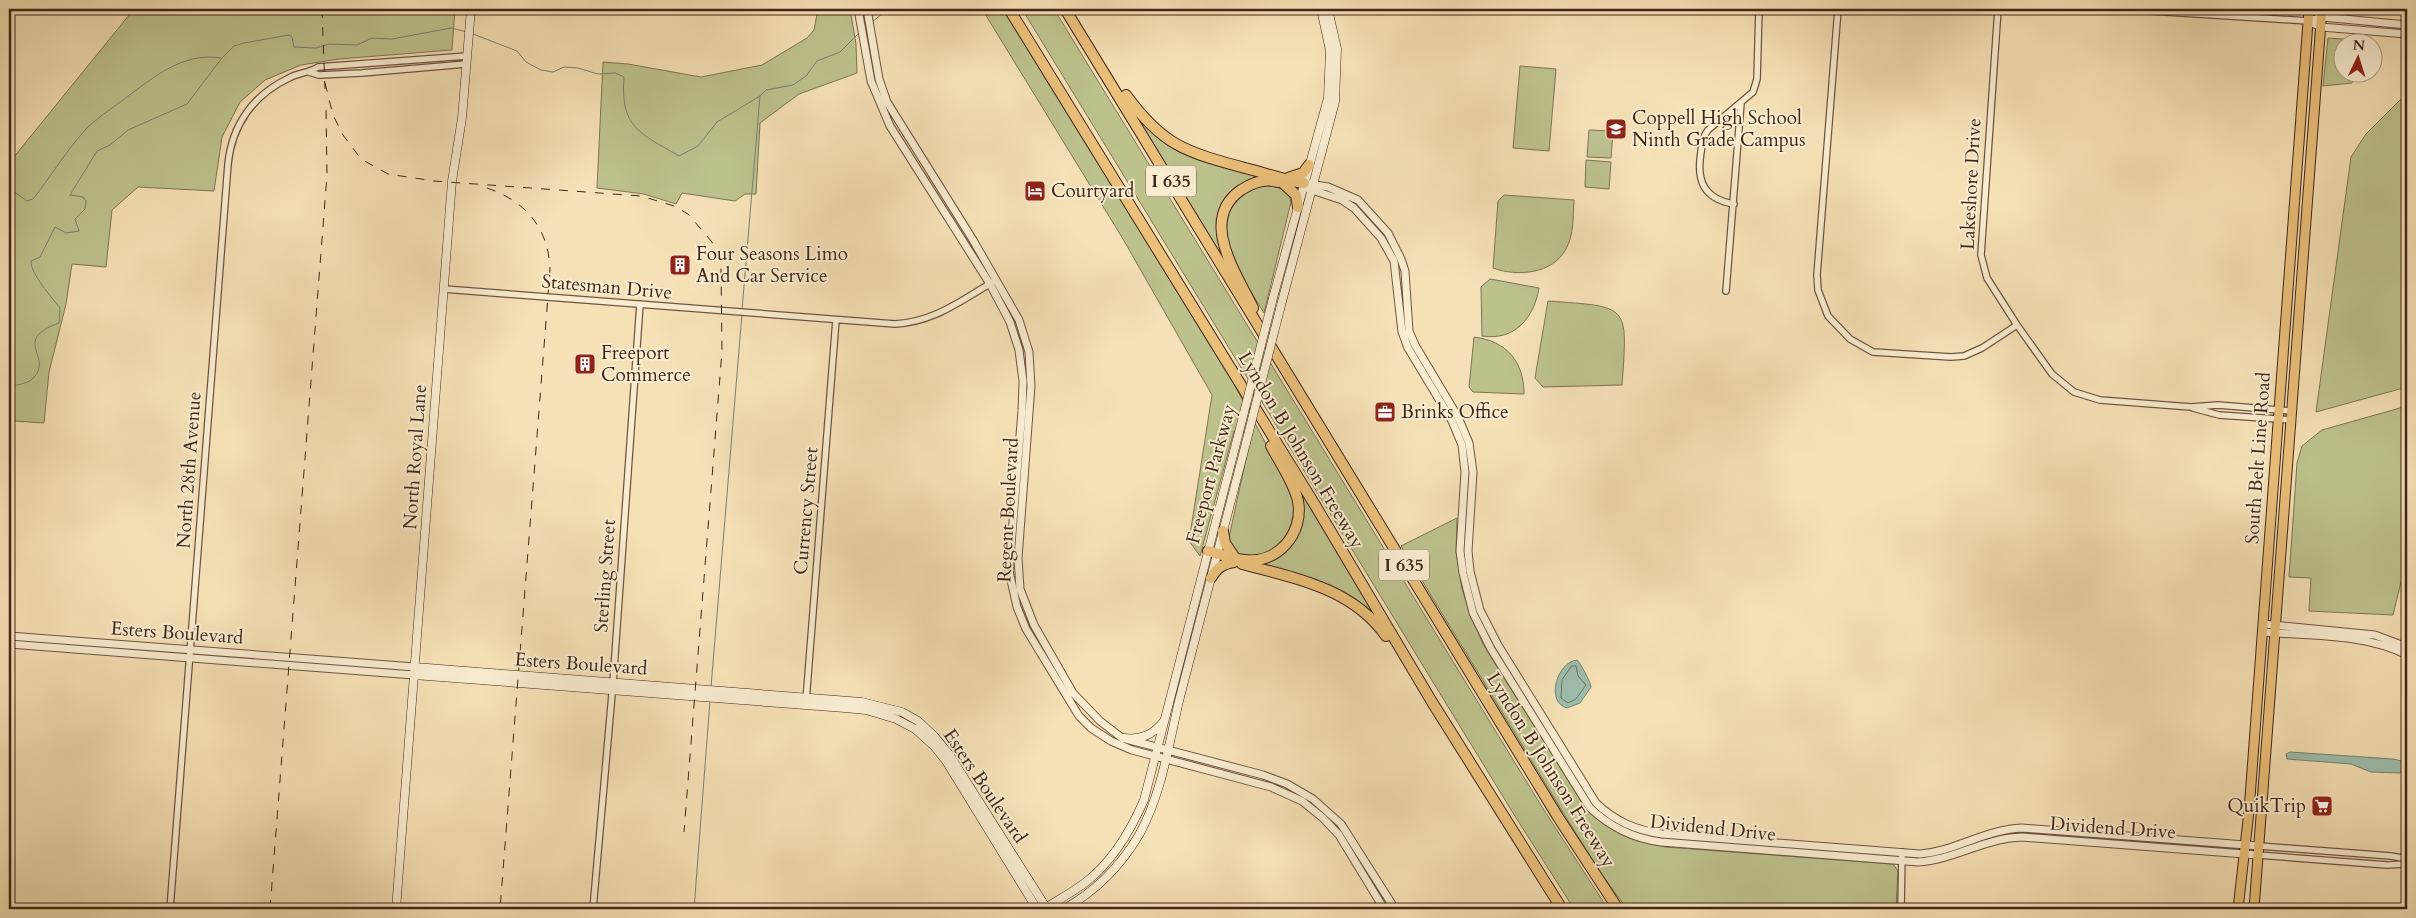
<svg xmlns="http://www.w3.org/2000/svg" width="2416" height="918" viewBox="0 0 2416 918" font-family="Cardo,serif">
<style>
.green{fill:#bdc28d;stroke:#7e7454}
.water{fill:#9dbeac;stroke:#788172}
.lines{fill:none;stroke-linecap:round;stroke-linejoin:round}
.shore{stroke:#6e7263;stroke-width:1}
.stream{stroke:#788172;stroke-width:1}
.minor-casing{stroke:#6e5541;stroke-width:8}
.tertiary-casing{stroke:#6e5541;stroke-width:9}
.secondary-casing{stroke:#40261a;stroke-width:9}
.primary-casing{stroke:#40261a;stroke-width:11}
.motorway-casing{stroke:#40261a;stroke-width:12}
.minor{stroke:#f9ecd0;stroke-width:5.5}
.tertiary{stroke:#f9ecd0;stroke-width:7}
.secondary{stroke:#f9ecd0;stroke-width:8}
.primary{stroke:#ebc07b;stroke-width:9}
.motorway{stroke:#ebc07b;stroke-width:10}
.rail{stroke:#40261a;stroke-width:1;stroke-dasharray:9 9;stroke-linecap:butt}
.secondary-bridge-casing{stroke:#40261a;stroke-width:9;stroke-linecap:butt}
.secondary-bridge{stroke:#f9ecd0;stroke-width:8}
.labels{text-anchor:middle;dominant-baseline:central;stroke-width:4;stroke-linejoin:round;paint-order:stroke}
.shield{fill:#f9ecd0;stroke:#786151;stroke-width:1}
.shield-label{font-size:18px;font-weight:bold;fill:#40261a}
.poi-label{font-size:19px;fill:#40261a;stroke:#f9ecd0;text-anchor:start}
.street-label{font-size:19px;fill:#40261a;stroke:#f9ecd0}
</style>
<rect width="100%" height="100%" fill="#f6e1b6"/>
<filter id="stains"><feTurbulence type="fractalNoise" baseFrequency=".004" numOctaves="4"/><feColorMatrix values="0 0 0 0 .2 0 0 0 0 .09 0 0 0 0 .02 0 0 0 .5 -.17"/></filter>
<radialGradient id="worn" r=".72"><stop offset=".6" stop-color="#630" stop-opacity="0"/><stop offset="1" stop-color="#630" stop-opacity=".3"/></radialGradient>
<path class="green" d="M134,9H455L452,50L339,59L301,65L265,80L240,102L222,137L214,191L138,187L112,210L106,267L72,264L66,304L49,372L44,423L14,421L9,426V163Z
M818,9H850L856,44L857,73L799,94L760,123L756,194H745L735,201L682,193L676,204L644,194L597,188L603,62L628,64L701,77L762,65L807,38L814,30Z
M982,9H1004L1234,384L1273,457L1294,500L1295,520L1286,539L1270,552L1259,556L1239,555L1228,542L1251,436L1234,431L1200,556L1189,541L1212,395L1123,239Z
M1022,9H1054L1542,807L1608,909H1574L1513,813Z
M2328,38L2367,41L2366,42H2344V72L2355,73L2352,83L2323,86Z
M1520,66L1556,69L1549,151L1513,148Z
M2407,98V387L2316,412L2351,157L2366,134L2401,99Z
M1138,116C1149,129 1161,142 1176,150C1206,165 1244,170 1277,179L1227,200L1226,264L1136,117Z
M1589,130L1613,131L1611,158L1587,157Z
M1586,160L1611,162L1609,189L1585,187Z
M1263,186C1276,186 1288,188 1291,202L1264,313C1254,296 1233,265 1227,248C1218,218 1233,193 1263,186Z
M1504,195L1574,200C1573,216 1574,235 1566,249C1553,274 1517,277 1493,268L1498,201Z
M1490,279L1539,288C1534,318 1515,341 1482,336L1481,287Z
M1548,301C1629,307 1628,303 1622,385L1543,387L1535,378Z
M1474,337C1507,341 1524,362 1524,394L1473,392L1469,387Z
M2407,406V557L2393,615L2309,611L2311,578L2289,577L2297,463L2302,446L2322,430Z
M1292,478L1382,624L1358,602L1250,564L1297,534Z
M1457,518L1456,552L1462,589L1471,617L1483,644L1584,806C1609,833 1630,839 1665,847L1893,864L1898,871L1896,909H1627L1602,875L1564,814L1401,546Z"/>
<path class="water" d="M1577,660C1580,662 1591,683 1591,687L1580,703L1567,708C1545,702 1557,662 1577,660Z
M2290,752L2393,759L2406,762V768L2400,773L2371,772L2351,764L2287,759L2286,754Z"/>
<g class="lines">
<path class="shore" d="M1572,666H1576L1578,676L1586,685L1576,699L1568,703L1561,698L1562,680Z"/>
<path class="stream" d="M872,22L888,9
M473,34L517,51L526,62L541,70L553,72L564,67L578,68L598,74L615,73L624,77C620,128 640,133 679,156L698,146L717,122L760,96L766,90L793,85L806,76L817,61L840,52L859,33
M9,188L27,201L33,199C51,176 67,150 86,129C96,119 108,111 119,103C149,81 181,51 221,58
M742,310L760,96
M9,387C15,385 26,384 31,380C57,358 9,341 59,323L60,308C52,298 30,273 31,261L40,257L55,227L66,233L79,231L75,219L85,209L86,201L83,197L70,195L97,151L110,145L128,130L187,104L222,58L234,46L244,43L289,35L292,37L294,47L316,48L329,44L357,45L372,38L392,39L451,28L467,32
M2407,599L2404,606L2407,621
M711,687L742,314
M694,909L710,701"/>
<g class="minor-casing">
<path id="minor" d="M1838,9L1817,275L1818,290L1828,316L1850,339L1873,352L1951,357L1964,356L1982,348L2017,325
M1998,9L1981,255L1987,278L2017,325L2052,374L2074,392L2100,400L2191,407L2218,405L2291,411
M2118,9L2308,21
M309,72L319,75L362,73L466,64
M1734,204C1704,199 1696,181 1701,152C1702,144 1703,136 1708,130L1753,92L1757,79L1759,9
M444,289L895,324C934,322 960,301 993,282
M1726,291L1741,103
M2193,408L2219,415L2290,420
M806,701L836,320
M2259,846L2391,856L2407,859
M2258,855L2387,865L2407,864
M170,909L228,164C232,125 253,95 289,78C298,73 309,73 318,67L467,56
M593,909L613,683L640,304
M1901,909L1902,852"/>
</g>
<g class="tertiary-casing">
<path id="tertiary" d="M858,9L871,81L890,126L990,284L1010,322L1019,350L1023,381L1022,411L1009,571L1017,607L1026,629L1079,716L1091,728L1111,741L1132,750L1271,787L1302,801L1323,818L1339,835L1384,909
M867,9L879,79L887,102L973,240L1019,320L1029,352L1031,386L1018,558L1020,589L1034,625L1073,693L1100,721L1122,738L1263,775L1287,784L1313,799L1341,824L1395,909
M2308,21L2321,27L2407,34
M2308,21L2322,17L2407,25
M1304,183L1328,187L1358,200L1388,233L1401,259L1405,271L1409,331L1415,345L1458,417L1469,443L1473,472L1468,551L1470,571L1480,610L1498,645L1596,803C1615,821 1635,830 1662,834L1920,854C1956,851 1983,830 2022,828L2259,846
M1303,187L1342,200L1354,208L1381,238L1394,261L1402,332L1408,348L1452,421L1462,445L1465,472L1460,551L1463,573L1473,613L1491,649L1590,808C1611,827 1632,838 1661,842L1918,862C1954,860 1984,838 2022,837L2258,855
M2263,624L2375,635L2407,647
M2262,632C2310,636 2364,633 2407,655
M9,636L415,667
M9,644L414,675"/>
</g>
<g class="secondary-casing">
<path id="secondary" d="M1273,298L1328,98L1330,51L1321,9
M1280,309L1335,102L1337,49L1328,9
M415,667L862,702L902,712L918,721L934,736L949,754L1047,909
M414,675L845,708L866,710L896,719L915,729L934,746L946,761L1037,909
M1124,738C1141,740 1153,735 1164,721
M396,909L452,181L462,118L471,9
M1044,909C1058,900 1073,892 1086,882C1113,861 1131,830 1144,800L1239,432
M1064,909C1096,891 1120,867 1139,835C1162,794 1169,742 1180,697C1202,612 1224,527 1246,443"/>
</g>
<g class="primary-casing">
<path id="primary" d="M2238,909L2249,811L2309,9
M2254,909L2322,9"/>
</g>
<g class="motorway-casing">
<path id="motorway" d="M1009,9L1315,505L1432,702L1562,909
M1065,9L1558,817L1618,909
M1126,95C1163,146 1186,152 1245,168C1265,173 1284,180 1304,183
M1288,178L1303,173L1309,165
M1284,184L1296,195L1298,207
M1253,308C1237,274 1198,220 1241,190C1252,183 1265,178 1278,182
M1223,531L1225,543L1235,558
M1208,551C1220,554 1232,559 1245,560C1278,564 1304,533 1298,501C1294,483 1280,463 1271,446
M1242,564C1295,578 1352,588 1386,636
M1211,578C1217,568 1222,564 1234,562"/>
</g>
<use href="#minor" class="minor"/>
<use href="#tertiary" class="tertiary"/>
<use href="#secondary" class="secondary"/>
<use href="#primary" class="primary"/>
<use href="#motorway" class="motorway"/>
<path class="rail" d="M322,9L325,89
M325,83L333,115L343,135L361,159L388,174L434,181L641,196L674,206L688,214L712,242L721,268L722,351L684,832
M487,188C526,201 549,229 550,270L500,909
M270,909L327,175L326,106"/>
<g class="secondary-bridge-casing">
<path id="secondary-bridge" d="M1239,432L1273,298
M1246,443L1280,309"/>
</g>
<use href="#secondary-bridge" class="secondary-bridge"/>
</g>
<defs>
<g id="school-square" transform="scale(1.125)"><rect x="-9" y="-9" width="18" height="18" rx="4" fill="#8f2418" stroke="#f9ecd0"/><path d="M0-5L7-2L0 1L-7-2ZM-4 1L0 2.5L4 1V4Q0 6-4 4Z" fill="#fff"/></g>
<g id="hotel-square" transform="scale(1.125)"><rect x="-9" y="-9" width="18" height="18" rx="4" fill="#8f2418" stroke="#f9ecd0"/><path d="M-6-4.5h1.5V1H6V5H4.5V3h-9V5H-6ZM-4 0a1.8 1.8 0 1 1 3.6 0ZM.5 0V-2.5h3Q6-2.5 6 0Z" fill="#fff"/></g>
<g id="building-square" transform="scale(1.125)"><rect x="-9" y="-9" width="18" height="18" rx="4" fill="#8f2418" stroke="#f9ecd0"/><path d="M-4-6H4V6H1V3H-1V6H-4ZM-2.5-4.3h1.7v1.8h-1.7ZM.8-4.3h1.7v1.8H.8ZM-2.5-1h1.7V.8h-1.7ZM.8-1h1.7V.8H.8Z" fill="#fff"/></g>
<g id="office-square" transform="scale(1.125)"><rect x="-9" y="-9" width="18" height="18" rx="4" fill="#8f2418" stroke="#f9ecd0"/><path d="M-6-3h4V-5.5h4V-3h4V5H-6ZM-1-4.5V-3h2v-1.5ZM-6 0V1H6V0Z" fill="#fff"/></g>
<g id="supermarket-square" transform="scale(1.125)"><rect x="-9" y="-9" width="18" height="18" rx="4" fill="#8f2418" stroke="#f9ecd0"/><path d="M-6-5.5h2.5l.6 2H6L4.5 2H-2.5L-4.4-4H-6ZM-1.5 3.2a1.3 1.3 0 1 0 .1 0ZM3 3.2a1.3 1.3 0 1 0 .1 0Z" fill="#fff"/></g>
</defs>
<g fill-rule="evenodd">
<use href="#school-square" x="1616" y="129"/>
<use href="#hotel-square" x="1035" y="191"/>
<use href="#building-square" x="680" y="265"/>
<use href="#building-square" x="585" y="364"/>
<use href="#office-square" x="1385" y="412"/>
<use href="#supermarket-square" x="2322" y="806"/>
</g>
<g class="labels">
<g class="shield">
<rect x="1146" y="165.5" width="50" height="31" rx="4"/>
<rect x="1379" y="549.5" width="50" height="31" rx="4"/>
</g>
<g class="shield-label">
<text x="1171" y="181">I 635</text>
<text x="1404" y="565">I 635</text>
</g>
<g class="poi-label">
<text x="1632" y="118">Coppell High School<tspan x="1632" dy="22">Ninth Grade Campus</tspan></text>
<text x="1051" y="191">Courtyard</text>
<text x="696" y="254">Four Seasons Limo<tspan x="696" dy="22">And Car Service</tspan></text>
<text x="601" y="353">Freeport<tspan x="601" dy="22">Commerce</tspan></text>
<text x="1401" y="412">Brinks Office</text>
<text x="2306" y="806" text-anchor="end">QuikTrip</text>
</g>
<g class="street-label">
<text transform="translate(1971 184) rotate(-87)">Lakeshore Drive</text>
<text transform="translate(607 287) rotate(5)">Statesman Drive</text>
<text transform="translate(1301 450) rotate(59)">Lyndon B Johnson Freeway</text>
<text transform="translate(415 457) rotate(-86)">North Royal Lane</text>
<text transform="translate(2258 458) rotate(-86)">South Belt Line Road</text>
<text transform="translate(189 470) rotate(-86)">North 28th Avenue</text>
<text transform="translate(1211 474) rotate(-75)">Freeport Parkway</text>
<text transform="translate(1008 510) rotate(-87)">Regent Boulevard</text>
<text transform="translate(806 511) rotate(-85)">Currency Street</text>
<text transform="translate(605 576) rotate(-86)">Sterling Street</text>
<text transform="translate(177 633) rotate(4)">Esters Boulevard</text>
<text transform="translate(581 664) rotate(4)">Esters Boulevard</text>
<text transform="translate(1551 770) rotate(58)">Lyndon B Johnson Freeway</text>
<text transform="translate(985 786) rotate(56)">Esters Boulevard</text>
<text transform="translate(1713 828) rotate(6)">Dividend Drive</text>
<text transform="translate(2113 828) rotate(4)">Dividend Drive</text>
</g>
</g>
<rect width="2416" height="918" fill="none" stroke="#f6e1b6" stroke-width="30"/>
<rect x="10" y="10" width="2396" height="898" fill="none" stroke="#40261a" stroke-width="2.5"/>
<rect x="15" y="15" width="2386" height="888" fill="none" stroke="#40261a"/>
<g transform="translate(2358 58) rotate(4)"><circle r="24" fill="#f9ecd0" stroke="#af9d87"/>
<path d="M0-4L9 19L0 12L-9 19Z" fill="#8f2418"/>
<text y="-8" font-size="14" font-weight="bold" text-anchor="middle" fill="#40261a">N</text>
</g>
<rect width="100%" height="100%" filter="url(#stains)"/>
<rect width="100%" height="100%" fill="url(#worn)"/>
</svg>
